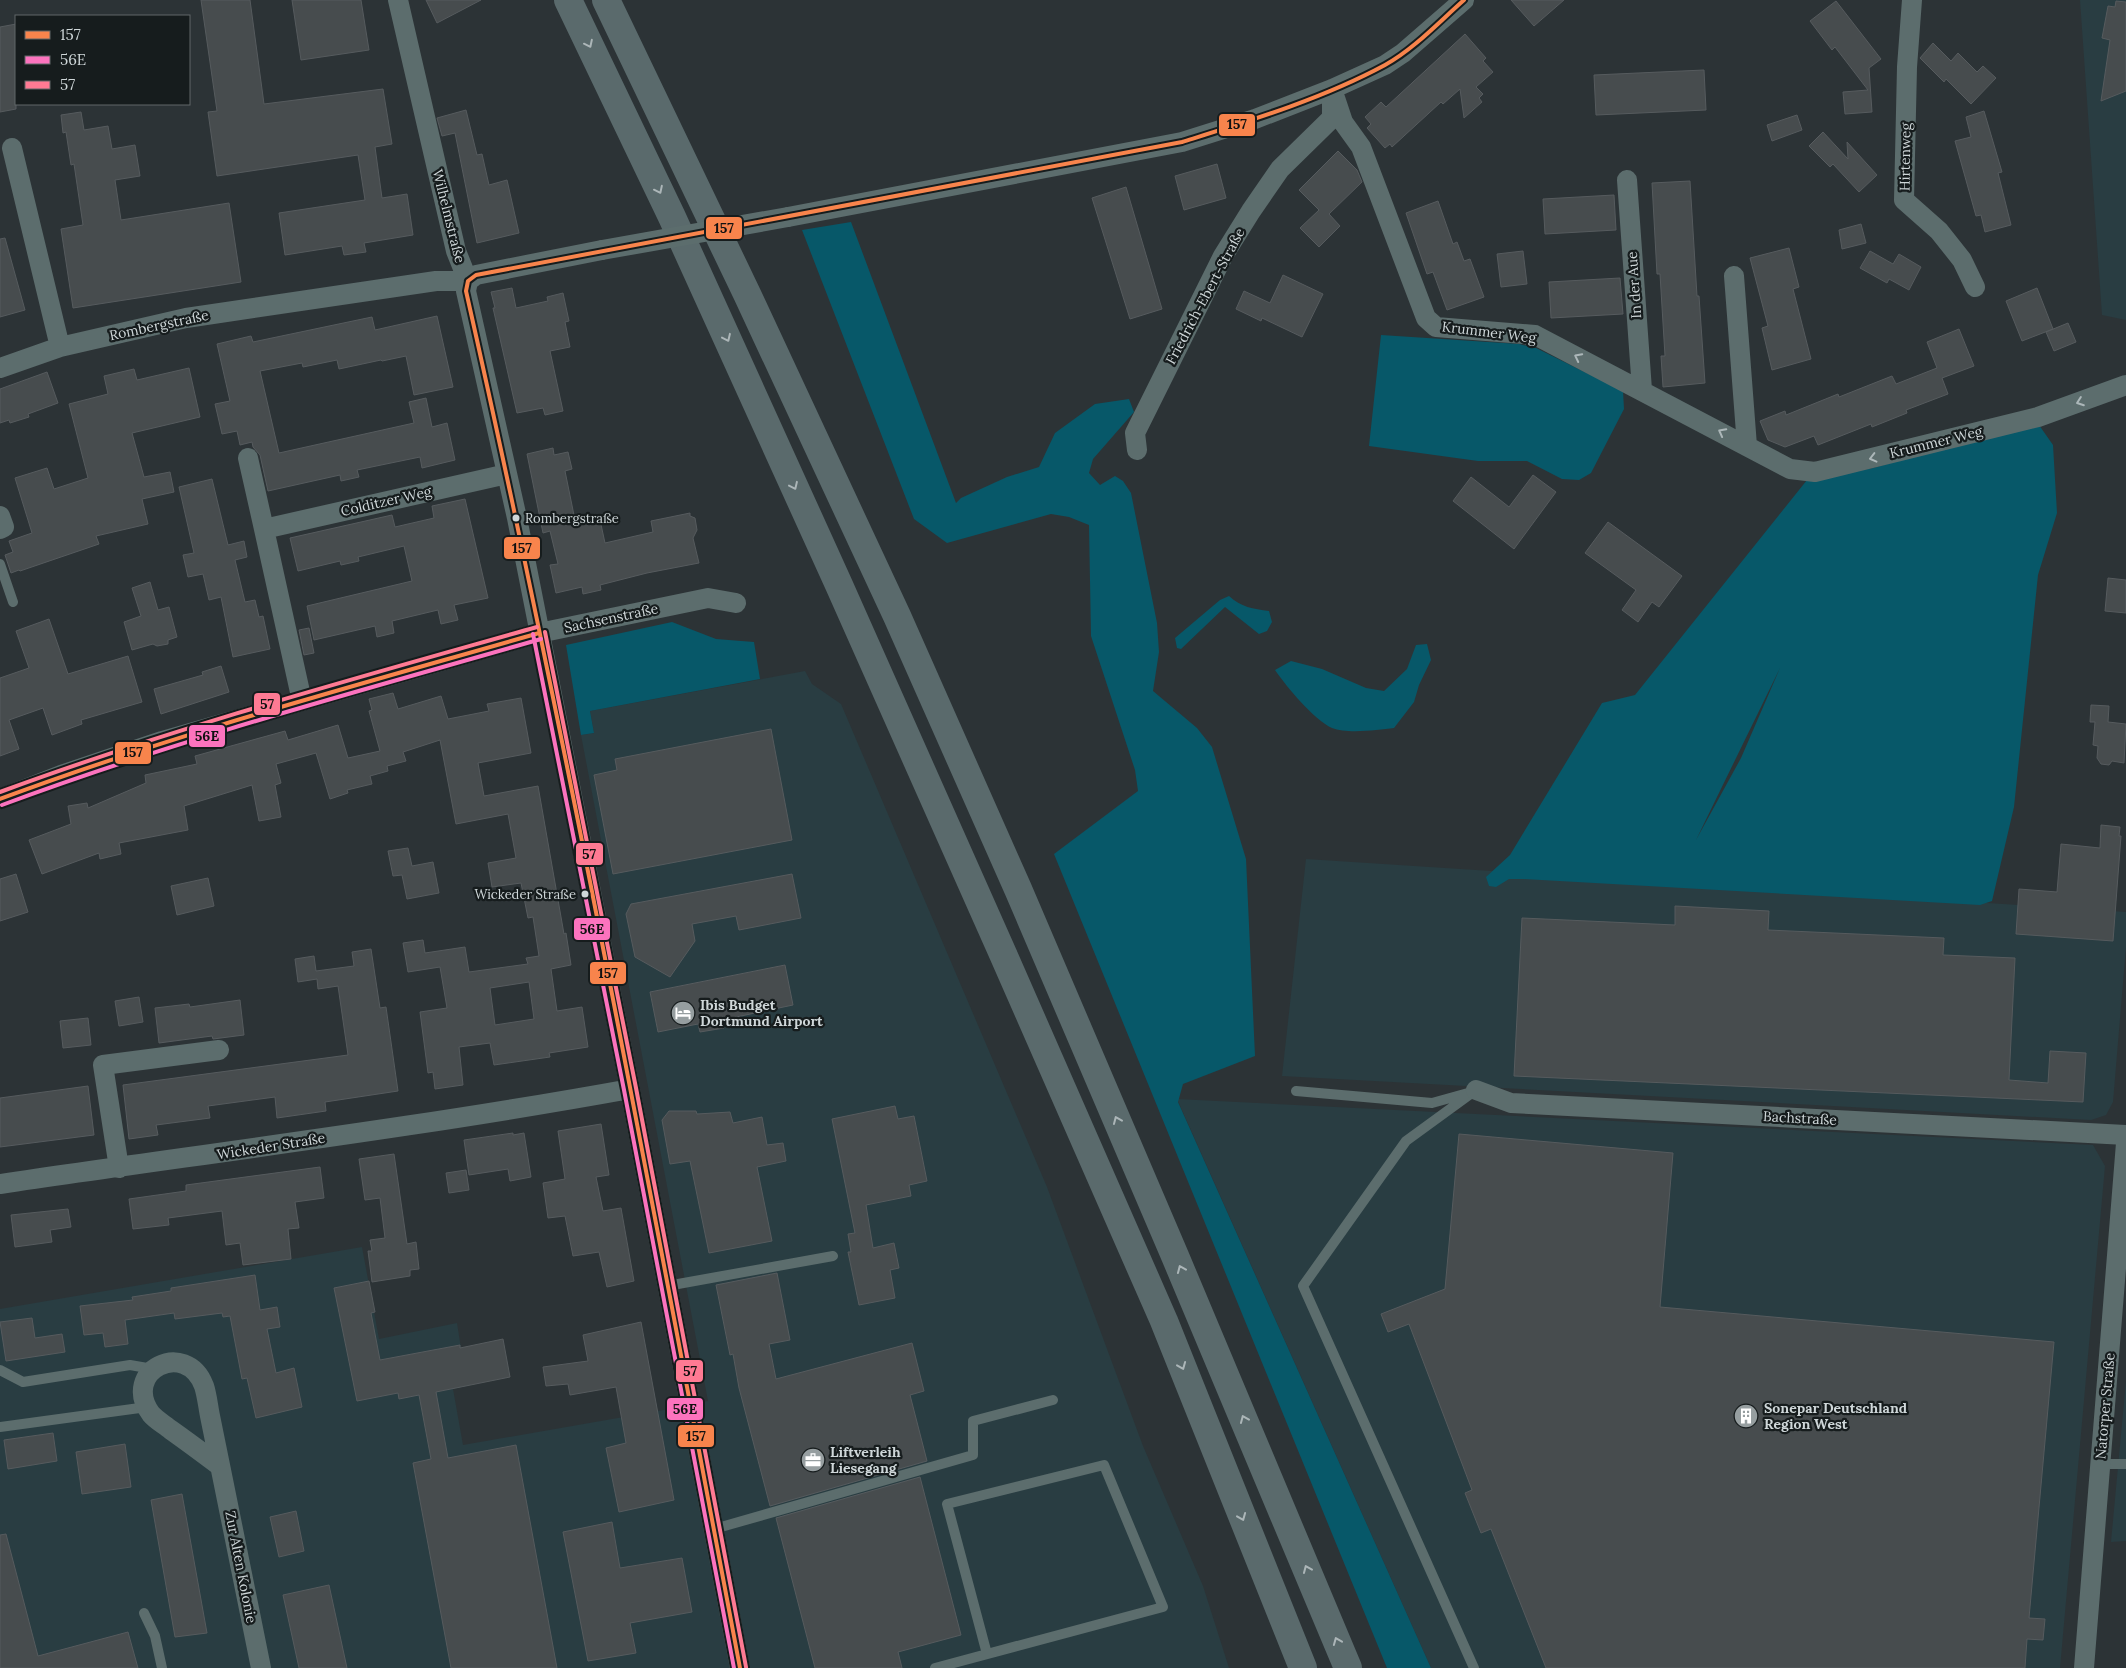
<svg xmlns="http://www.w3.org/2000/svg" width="2126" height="1668" viewBox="0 0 2126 1668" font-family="Lora,serif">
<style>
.built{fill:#293d42}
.green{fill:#075869;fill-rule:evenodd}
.building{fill:#474c4e;stroke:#565b5e;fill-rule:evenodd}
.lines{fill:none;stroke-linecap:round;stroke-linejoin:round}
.lane{stroke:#5c6d6d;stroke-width:10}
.street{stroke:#5c6d6d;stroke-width:20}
.highway{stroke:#5a6a6c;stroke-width:28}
.street-bridge{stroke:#5c6d6d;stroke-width:20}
.bus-1-casing{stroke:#161c1d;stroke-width:8}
.bus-2-casing{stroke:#161c1d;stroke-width:8}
.bus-3-casing{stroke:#161c1d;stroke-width:8}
.bus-1{stroke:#f8844c;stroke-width:4}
.bus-2{stroke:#fc73be;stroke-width:4}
.bus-3{stroke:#fe7a93;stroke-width:4}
.oneway{stroke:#acb6b8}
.oneway2{stroke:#acb7b9}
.bus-dot{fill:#cfd7d9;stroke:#161c1d;stroke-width:2}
.labels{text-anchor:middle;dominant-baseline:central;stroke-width:4.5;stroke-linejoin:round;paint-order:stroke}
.bus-label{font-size:13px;fill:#cfd7d9;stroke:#161c1d;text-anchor:start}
.street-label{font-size:14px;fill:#cfd7d9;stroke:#161c1d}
.poi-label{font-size:14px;font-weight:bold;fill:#cfd7d9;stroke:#161c1d;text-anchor:start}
.line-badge{stroke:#161c1d;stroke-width:2}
.pale-badge-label{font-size:14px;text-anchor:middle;font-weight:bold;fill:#111}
</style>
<rect width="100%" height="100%" fill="#2c3336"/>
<path class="built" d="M2080,0H2126V320L2102,315Z
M805,671L812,684L841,704L1047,1187L1143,1446L1203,1586L1229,1668H0V1309L362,1247L379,1339L457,1323L467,1386L453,1389L463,1445L675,1408L708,1401L581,735L594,733L590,711Z
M1306,859L2126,912V947L2113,1102L2106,1115L2091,1120L1282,1076Z
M1177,1099L2093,1145L2105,1166L2060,1668H1431Z
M2126,1381V1541L2111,1542Z"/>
<path class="green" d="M851,222L956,503L961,498L1007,477L1039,467L1055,433L1095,404L1129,399L1134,412L1093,459L1089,473L1100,485L1115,476L1123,481L1131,493L1157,623L1159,652L1153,691L1197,728L1212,747L1246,859L1255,1056L1183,1084L1178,1102L1431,1668H1387L1054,854L1138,791L1135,770L1091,636L1089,525L1069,517L1051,514L947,543L914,519L802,230Z
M1381,335L1519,344L1536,348L1623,391L1624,409L1591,473L1579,480L1562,479L1527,461H1478L1369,446Z
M2039,425L2053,445L2057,513L2038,575L2014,807L1992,901L1980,905L1523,879H1509L1496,887L1489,886L1486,877L1510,855L1602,703L1635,695L1807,480L1873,468L2005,430ZM1780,668L1741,758L1696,840Z
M1229,596C1241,607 1253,609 1269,611L1272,622L1267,631L1259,634L1225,607L1181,649L1177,648L1175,638L1220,600Z
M672,622L716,639L754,642L760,679L590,711L594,733L581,735L566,645Z
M1427,644L1431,660L1419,685L1414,702L1394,728C1378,730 1347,734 1332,728C1314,720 1286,686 1275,670L1291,661L1322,669L1366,688L1384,691L1407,669L1416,645Z"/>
<path class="building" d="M201,0H250L264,104L383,89L392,144L375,147L382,198L407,194L413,235L364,243L366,252L344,255L342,246L285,255L279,213L365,200L358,155L217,176L208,112L217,111Z
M292,0H361L369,50L301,60Z
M426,0H481L437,23Z
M1511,0H1564L1534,26Z
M1836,1L1881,59L1869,68L1872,112L1845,114L1843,92L1868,90L1835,47L1832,50L1810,21Z
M2116,1L2126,2V91L2101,101L2110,40L2102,38L2108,6L2115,7Z
M16,24V109L0,112V27Z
M1465,34L1486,58L1483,61L1493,72L1476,87L1483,94L1479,98L1482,102L1464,118L1460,89L1443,104L1441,102L1392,147L1390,144L1385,148L1367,128L1371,124L1365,117L1381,102L1386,107Z
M1933,43L1951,61L1958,53L1977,72L1983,66L1996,78L1971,104L1946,79L1944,82L1920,58Z
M1704,70L1706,110L1596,115L1594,75Z
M466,110L477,155L482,154L489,185L507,180L519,233L477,243L455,133L442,136L437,118Z
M1984,111L2002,172L1998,173L2011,225L1985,232L1981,215L1976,216L1955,141L1971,137L1966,117Z
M81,112L84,130L108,126L112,149L135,145L140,176L115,180L121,220L229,203L241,282L73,308L61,229L83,225L74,164L71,165L66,132L63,133L61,115Z
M1797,115L1802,130L1772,141L1767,125Z
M1823,132L1848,159L1847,142L1877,175L1859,192L1833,164L1830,167L1809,146Z
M1338,151L1357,170L1362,182L1329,214L1340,226L1319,247L1300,228L1319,210L1299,190Z
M1217,164L1226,198L1184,210L1175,176Z
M1690,181L1697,296H1699L1705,383L1663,387L1661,356H1665L1660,274H1657L1652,183Z
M1126,187L1162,309L1130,319L1092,198Z
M1614,195L1616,230L1545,234L1543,199Z
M1438,201L1453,244L1457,242L1464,261L1470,259L1484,297L1447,310L1433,272L1427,274L1406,213Z
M1861,224L1866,243L1842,249L1839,230Z
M5,238L25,310L0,317V239Z
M1789,248L1799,287L1793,289L1811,359L1772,370L1762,328L1768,326L1750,258Z
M1523,251L1527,284L1501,287L1497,254Z
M1870,251L1893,264L1899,254L1921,267L1909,290L1889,279L1887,283L1860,268Z
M1283,275L1323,294L1302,337L1262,318L1261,321L1236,309L1244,291L1270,303Z
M1620,278L1623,314L1551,318L1549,282Z
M512,288L516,308L548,301L547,297L563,293L569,321L565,322L570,347L550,351L563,411L545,415L543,408L517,413L493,308H495L491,292Z
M2037,288L2053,329L2022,341L2006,301Z
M437,316L453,387L414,395L406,356L382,361L381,360L339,369L337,360L303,367L302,363L260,371L279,453L414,423L409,402L426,398L432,427L447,423L455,460L422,468L420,457L357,470L359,477L341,481L340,475L268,491L260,455L253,447L252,442L240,445L237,431L222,434L215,404L230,401L217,344L251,336L253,342L372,317L375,330Z
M2068,323L2076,342L2054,351L2046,332Z
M1959,329L1974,366L1942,378L1948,394L1906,410L1907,413L1872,427L1871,424L1818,445L1814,436L1785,447L1768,440L1760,421L1785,411L1786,415L1838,394L1839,397L1892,376L1896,384L1937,368L1927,342Z
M189,368L200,417L132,433L144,477L170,472L174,492L142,499L148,524L96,536L99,544L20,571L19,570L11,573L5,555L13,552L9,541L32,533L15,478L47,468L54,489L88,478L69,404L108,394L104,376L134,369L137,380Z
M47,372L58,403L28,414L29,417L10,423L9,420L0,423V389Z
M553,448L554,455L568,452L572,469L565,471L576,525L600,520L605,543L653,532L651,521L690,513V516L695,518L697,530L693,538L699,563L647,573L600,585L601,590L583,594L582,587L556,593L550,565L558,564L550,531L543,533L527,454Z
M1533,475L1556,492L1514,549L1453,501L1471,477L1509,507Z
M212,479L228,545L244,541L247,557L235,560L245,602L255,600L259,617L263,616L270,649L233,657L221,597L209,600L203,574L188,577L183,555L194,553L179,487Z
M465,499L488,598L454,605L458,620L441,624L438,610L392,621L394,633L377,637L375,626L314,640L307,606L412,581L404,546L358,557L359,561L341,565L340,561L298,571L290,538L392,515L395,527L434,518L432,506Z
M1608,522L1682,576L1659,607L1652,602L1638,622L1622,610L1636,590L1585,553Z
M2108,578L2126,580V613L2105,611Z
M150,582L158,610L169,607L177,637L168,640V644L157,646L153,644L132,650L124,622L141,616L132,588Z
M49,619L68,674L128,656L142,702L81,720L82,724L52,735L43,708L9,720L19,749L0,756V678L29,668L16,631Z
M309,628L314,653L304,655L299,630Z
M221,666L229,692L161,714L154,689L203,675L202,672Z
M393,693L398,709L441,696L448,719L489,711L487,704L521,698L531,753L478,763L484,796L538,786L564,934L566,933L571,965L551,969L557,1011L582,1007L588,1047L549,1053L550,1057L494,1065L490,1043L459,1047L463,1085L435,1089L433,1072L428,1073L420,1012L447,1008L440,967L408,972L403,943L423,940L425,953L465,947L469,972L528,964L526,958L539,956L533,917L528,918L521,883L492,887L488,863L516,858L508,814L456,824L440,740L403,752L406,761L387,766L388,771L370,776L372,784L347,790L348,793L330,799L316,753L276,764L281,783L275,785L281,817L259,821L252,785L184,806L188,830L119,843L121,854L100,859L99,853L42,874L29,840L71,824L68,806L87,803L88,808L146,783L145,775L197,764L195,756L285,731L288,740L338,725L348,758L380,751L369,711L372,710L369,699ZM529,982L534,1019L495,1025L490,988Z
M2091,705L2109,706L2108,722L2126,724L2124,763L2112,761L2109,765L2101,764L2097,758L2098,746L2093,745L2095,722H2090Z
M771,729L792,840L613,874L594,775L617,770L615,759Z
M2101,825L2120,827L2119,836H2121L2113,941L2016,934L2019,889L2057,892L2061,844L2100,848Z
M408,848L412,866L433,862L439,893L407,899L402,875L393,876L388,851Z
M16,874L28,912L0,921V879Z
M792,874L801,918L739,930L736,916L692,924L695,941L670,977L635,957L626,914L631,904Z
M208,878L214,906L177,915L171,886Z
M1675,906L1769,911L1768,930L1944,938L1943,955L2015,958L2009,1080L2048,1083L2050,1051L2086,1053L2083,1102L1514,1076L1522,918L1675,925Z
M371,949L380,1008L386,1007L398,1091L325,1102L326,1111L277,1118L275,1097L208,1106L210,1118L156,1125L158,1135L129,1139L123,1085L348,1055L338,986L318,989L317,979L298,982L295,959L314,956L316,971L354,966L352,952Z
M785,965L793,1005L722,1020L724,1028L700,1032L698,1024L658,1032L650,992Z
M139,997L143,1022L119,1026L115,1001Z
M240,1000L244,1035L213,1039L212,1036L159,1043L155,1008L189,1004L190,1007Z
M88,1018L91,1045L63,1048L60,1021Z
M88,1086L94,1135L0,1147V1098Z
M895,1106L898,1119L914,1116L927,1181L909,1185L911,1196L866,1205L873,1248L894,1243L899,1268L890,1270L895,1298L859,1305L848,1252H851L848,1234L855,1233L832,1119Z
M669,1111H696L697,1114L730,1112L733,1123L762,1117L767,1145L783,1143L786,1161L757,1167L772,1241L709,1253L690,1161L670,1164L662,1120Z
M601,1124L609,1175L596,1177L603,1211L621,1208L634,1281L607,1287L599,1252L573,1256L565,1216L548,1218L543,1183L565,1179L558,1131Z
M513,1133V1135L524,1133L531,1177L510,1181L508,1169L469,1175L464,1140Z
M1459,1134L1673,1153L1660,1307L2054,1342L2029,1618L2045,1619L2043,1640L2027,1639L2025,1668H1546L1491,1529L1481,1533L1465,1493L1472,1490L1409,1324L1388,1332L1381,1314L1445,1289Z
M394,1154L407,1244L416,1242L419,1269L410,1270V1276L372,1282L368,1251H372L370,1240L385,1238L380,1198L365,1200L359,1159Z
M320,1167L324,1198L295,1202L299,1228L288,1229L291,1259L243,1265L240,1243L226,1245L222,1211L168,1218L169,1225L133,1229L129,1199L186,1191V1185Z
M466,1170L469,1190L449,1193L446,1173Z
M68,1209L71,1227L50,1230L52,1242L15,1247L11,1215Z
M777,1273L790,1340L769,1344L776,1379L912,1343L924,1391L910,1395L927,1461L770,1506L739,1388L733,1354L730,1355L716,1285Z
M255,1275L260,1310L277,1307L280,1327L267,1329L276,1373L294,1368L302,1407L256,1418L247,1378L242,1379L230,1316L223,1317L222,1313L175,1319L174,1313L125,1320L128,1344L105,1347L103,1333L84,1335L80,1306L133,1300L132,1297L171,1291V1288Z
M369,1281L375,1312L371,1313L380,1360L460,1345V1348L503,1339L510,1377L436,1392L448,1458L516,1445L557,1668H451L413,1463L431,1459L419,1395L399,1399L398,1393L357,1401L334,1288Z
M32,1318L35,1338L62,1334L65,1352L6,1361L0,1322Z
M641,1322L674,1500L619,1512L606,1448L626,1443L616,1387L570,1395L568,1384L546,1386L543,1367L588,1361L583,1335Z
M53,1433L57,1461L8,1469L4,1440Z
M125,1444L131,1487L82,1494L76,1452Z
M920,1477L961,1635L898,1652L902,1668H815L776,1518Z
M182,1494L207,1633L175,1637L151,1500Z
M296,1511L304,1551L279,1557L270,1517Z
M612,1522L620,1568L682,1558L692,1612L630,1623L636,1653L588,1661L563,1532Z
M6,1534L38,1656L128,1632L138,1668H0V1535Z
M329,1585L347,1668H299L283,1595Z"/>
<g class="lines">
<path class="lane" d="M0,564L13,602
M1296,1091L1432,1103L1468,1093
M667,1286L833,1256
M0,1370L23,1382L130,1365L153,1369
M0,1427L147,1407
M2100,1464H2126
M714,1529L973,1455V1421L1053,1400
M144,1613L155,1636L162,1668
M935,1668L1163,1607L1104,1465L947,1504L987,1654
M1474,1668L1303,1286L1406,1141L1476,1090"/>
<path class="street" d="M398,0L456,251L468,281L466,291L517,518L630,1089L740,1668
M1912,0L1907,67L1904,200L1939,231L1962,260L1975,287
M1332,89L1343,122L1361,147L1426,318L1436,327L1535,335L1790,469L1815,472L2038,417L2126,385
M12,148L60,347L186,318L436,281H468
M1627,180L1642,390
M788,217L1182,142L1255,119L1332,89L1385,65L1403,53L1464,0
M1734,276L1747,446
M468,281L476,275L602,250
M0,368L60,347
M1137,450L1135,433L1223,256L1251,211L1280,169L1332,118V96
M248,458L264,529L507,474
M0,516L4,527L0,529
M264,529L302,701
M0,799L61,775L162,741L539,633L708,598L736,603
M1476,1090L1511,1103L2126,1135
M119,1168L103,1065L219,1050
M0,1184C210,1153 421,1127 630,1089
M220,1466C204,1454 188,1442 171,1430C165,1425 156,1420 151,1414C120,1371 186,1338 204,1386C207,1395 208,1406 210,1416C214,1436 218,1455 222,1475C235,1539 248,1604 261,1668
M2084,1668L2126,1143"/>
<path class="highway" d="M568,0L672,217L839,585L1003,954L1164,1321L1303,1668
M606,0L747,294L897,616L1018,889L1175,1256L1348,1668"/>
<path class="street-bridge" d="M602,250L788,217"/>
<g class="bus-1-casing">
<path id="bus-1" d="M468,281L466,291C569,748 653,1208 740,1668
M468,281L476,275L1182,142C1249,121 1322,99 1385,65C1414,49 1439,22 1464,0
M0,799C177,733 358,685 539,633"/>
</g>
<g class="bus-2-casing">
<path id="bus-2" d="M533,634L624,1090L734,1668
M2,805C179,739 360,691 541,639"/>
</g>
<g class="bus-3-casing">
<path id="bus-3" d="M545,632L636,1088L746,1667
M0,792C176,727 357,678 537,627"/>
</g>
<use href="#bus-1" class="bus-1"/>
<use href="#bus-2" class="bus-2"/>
<use href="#bus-3" class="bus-3"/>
</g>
<defs><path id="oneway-chevron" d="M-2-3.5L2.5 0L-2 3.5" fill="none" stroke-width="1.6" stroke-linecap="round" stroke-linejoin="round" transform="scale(1.25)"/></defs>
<g class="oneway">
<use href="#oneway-chevron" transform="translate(589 44) rotate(64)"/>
<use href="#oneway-chevron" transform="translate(659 190) rotate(64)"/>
<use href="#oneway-chevron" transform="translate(727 338) rotate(65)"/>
<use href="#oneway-chevron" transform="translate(794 486) rotate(65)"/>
<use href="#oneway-chevron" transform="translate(1117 1120) rotate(-113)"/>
<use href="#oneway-chevron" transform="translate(1181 1269) rotate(-113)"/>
<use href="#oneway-chevron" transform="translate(1182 1366) rotate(68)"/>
<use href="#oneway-chevron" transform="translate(1244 1419) rotate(-113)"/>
<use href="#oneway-chevron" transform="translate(1242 1517) rotate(68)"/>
<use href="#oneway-chevron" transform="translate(1307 1569) rotate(-113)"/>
<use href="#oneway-chevron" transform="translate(1337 1641) rotate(-112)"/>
</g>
<g class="oneway2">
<use href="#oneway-chevron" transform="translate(1578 357) rotate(-153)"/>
<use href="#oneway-chevron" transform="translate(2080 402) rotate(160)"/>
<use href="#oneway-chevron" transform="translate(1722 432) rotate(-152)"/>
<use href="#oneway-chevron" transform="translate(1873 458) rotate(166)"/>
</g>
<defs>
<g id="hotel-disc" transform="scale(1.25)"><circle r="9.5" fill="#969ea0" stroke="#161c1d"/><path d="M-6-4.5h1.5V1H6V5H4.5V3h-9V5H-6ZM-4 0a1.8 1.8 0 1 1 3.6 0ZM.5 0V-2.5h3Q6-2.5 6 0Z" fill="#fff"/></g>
<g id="building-disc" transform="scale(1.25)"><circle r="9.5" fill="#969ea0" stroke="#161c1d"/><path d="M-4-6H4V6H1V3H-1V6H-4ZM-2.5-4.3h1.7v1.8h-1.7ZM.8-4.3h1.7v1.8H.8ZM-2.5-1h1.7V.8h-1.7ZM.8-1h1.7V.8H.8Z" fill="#fff"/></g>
<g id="office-disc" transform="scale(1.25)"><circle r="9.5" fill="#969ea0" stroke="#161c1d"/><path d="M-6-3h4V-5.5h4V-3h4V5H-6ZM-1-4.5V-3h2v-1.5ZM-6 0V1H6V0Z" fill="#fff"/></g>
</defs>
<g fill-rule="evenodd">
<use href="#hotel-disc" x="683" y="1013"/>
<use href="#building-disc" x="1746" y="1416"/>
<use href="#office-disc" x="813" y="1460"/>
</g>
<g class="bus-dot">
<circle cx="516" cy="518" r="4.5"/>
<circle cx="585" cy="894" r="4.5"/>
</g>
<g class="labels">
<g class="bus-label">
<text x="525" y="518">Rombergstraße</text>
<text x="576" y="894" text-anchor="end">Wickeder Straße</text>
</g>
<g class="street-label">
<text transform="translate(1905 157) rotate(-89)">Hirtenweg</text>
<text transform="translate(449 216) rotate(76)">Wilhelmstraße</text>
<text transform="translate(1634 285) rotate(-94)">In der Aue</text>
<text transform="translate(1205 296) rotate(-62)">Friedrich-Ebert-Straße</text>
<text transform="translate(159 325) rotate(-12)">Rombergstraße</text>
<text transform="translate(1489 332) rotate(7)">Krummer Weg</text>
<text transform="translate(1936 442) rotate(-14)">Krummer Weg</text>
<text transform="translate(386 501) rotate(-13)">Colditzer Weg</text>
<text transform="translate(611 618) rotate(-12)">Sachsenstraße</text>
<text transform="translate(1800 1118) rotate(3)">Bachstraße</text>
<text transform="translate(271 1146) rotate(-9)">Wickeder Straße</text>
<text transform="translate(2105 1406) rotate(-85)">Natorper Straße</text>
<text transform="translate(241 1567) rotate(79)">Zur Alten Kolonie</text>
</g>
<g class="poi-label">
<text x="700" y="1005">Ibis Budget<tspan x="700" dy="16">Dortmund Airport</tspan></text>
<text x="1764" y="1408">Sonepar Deutschland<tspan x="1764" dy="16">Region West</tspan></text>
<text x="830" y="1452">Liftverleih<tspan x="830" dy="16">Liesegang</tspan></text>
</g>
</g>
<g class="line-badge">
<rect x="1218" y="113" width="38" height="24" rx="5" fill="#f8844c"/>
<rect x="705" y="216" width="38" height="24" rx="5" fill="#f8844c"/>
<rect x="503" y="536" width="38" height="24" rx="5" fill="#f8844c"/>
<rect x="253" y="692" width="28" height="24" rx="5" fill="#fe7a93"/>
<rect x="188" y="724" width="38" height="24" rx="5" fill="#fc73be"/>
<rect x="114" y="741" width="38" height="24" rx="5" fill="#f8844c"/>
<rect x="575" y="842" width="29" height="24" rx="5" fill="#fe7a93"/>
<rect x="573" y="917" width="38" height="24" rx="5" fill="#fc73be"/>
<rect x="589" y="961" width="38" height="24" rx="5" fill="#f8844c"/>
<rect x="675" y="1359" width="29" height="24" rx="5" fill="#fe7a93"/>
<rect x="666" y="1397" width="38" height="24" rx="5" fill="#fc73be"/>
<rect x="677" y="1424" width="38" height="24" rx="5" fill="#f8844c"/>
</g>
<g class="pale-badge-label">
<text x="1237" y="129">157</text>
<text x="724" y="233">157</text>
<text x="522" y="553">157</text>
<text x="267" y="709">57</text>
<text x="207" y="741">56E</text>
<text x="133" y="757">157</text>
<text x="589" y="859">57</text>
<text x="592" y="934">56E</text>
<text x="608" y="978">157</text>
<text x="690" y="1376">57</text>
<text x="685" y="1414">56E</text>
<text x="696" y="1441">157</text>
</g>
<rect x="15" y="15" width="175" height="90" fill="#161c1d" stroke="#606768"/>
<rect x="25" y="31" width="25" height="8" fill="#f8844c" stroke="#606768"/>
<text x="60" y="40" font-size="15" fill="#cfd7d9">157</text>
<rect x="25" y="56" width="25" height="8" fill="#fc73be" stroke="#606768"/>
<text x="60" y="65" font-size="15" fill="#cfd7d9">56E</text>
<rect x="25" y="81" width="25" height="8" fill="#fe7a93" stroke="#606768"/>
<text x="60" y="90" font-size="15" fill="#cfd7d9">57</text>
</svg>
